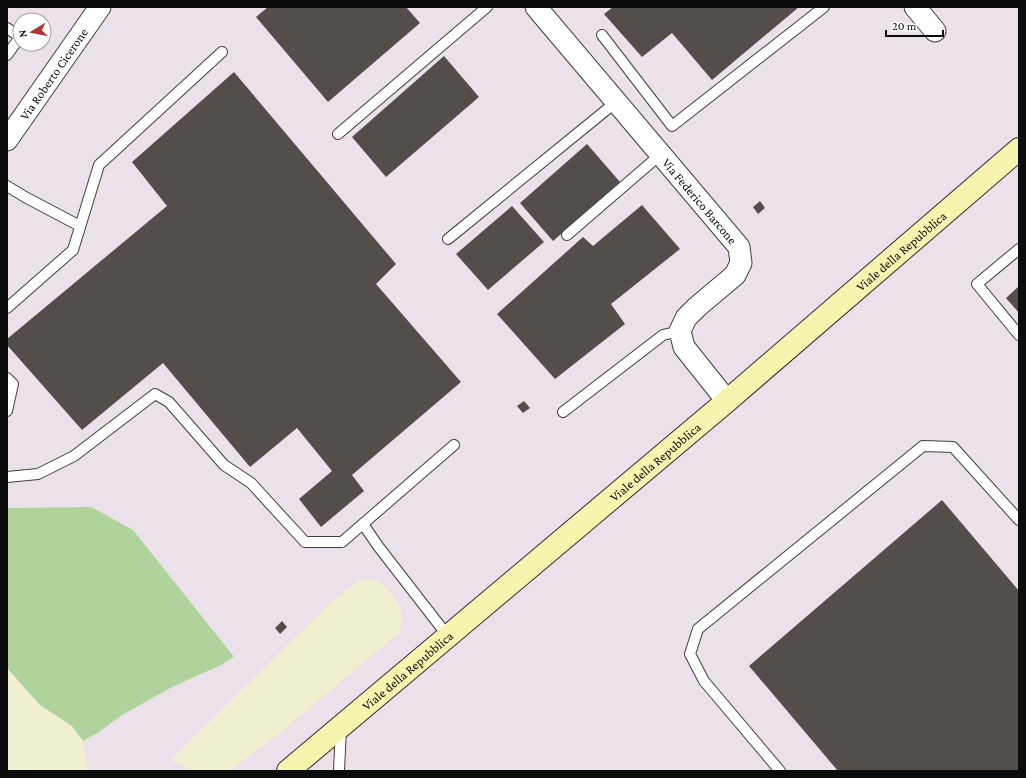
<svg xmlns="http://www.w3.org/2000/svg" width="1026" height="778" viewBox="0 0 1026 778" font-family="'Crimson Pro',serif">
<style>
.industrial{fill:#eae1ea;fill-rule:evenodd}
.farmland{fill:#f0f0d0}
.forest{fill:#b0d39c}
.building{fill:#544e4a}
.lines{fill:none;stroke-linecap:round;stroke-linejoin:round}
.service-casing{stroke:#3f3f3f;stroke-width:12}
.minor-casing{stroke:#3f3f3f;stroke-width:23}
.secondary-casing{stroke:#2e2e2e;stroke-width:24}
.service{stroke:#fff;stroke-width:10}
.minor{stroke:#fff;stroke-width:21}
.secondary{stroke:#f6f4af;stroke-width:22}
.labels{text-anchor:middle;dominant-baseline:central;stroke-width:4;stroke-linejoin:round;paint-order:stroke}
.street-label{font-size:13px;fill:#0c0c0c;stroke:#fff}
</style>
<rect width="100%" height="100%" fill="#fdfbed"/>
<path class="industrial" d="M7,7H1019V771H7ZM20,20H44V44H20Z"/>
<path class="farmland" d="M372,579L380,582L391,592L400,607L402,621L400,632L276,736L229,771H196L187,769L171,760L331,602L358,581Z
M7,668L40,705L72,726L83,741L88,771H7Z"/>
<path class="forest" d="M91,507L133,530L234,657L221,665L172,687L122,715L99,732L83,741L72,726L40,705L7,668V508Z"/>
<path class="building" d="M268,7H406L420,23L328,102L256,17Z
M613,7H799L712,80L672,33L642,57L604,14Z
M444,56L479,97L386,177L352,137Z
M234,72L396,264L376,284L461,382L352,475L364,491L321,527L299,499L332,471L297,428L250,467L163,363L82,430L7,345V339L167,206L132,162Z
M587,144L620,182L553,241L520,203Z
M760,201L765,208L758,214L753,207Z
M642,205L680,249L611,304L625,324L555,379L497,314L583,237L593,246Z
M512,206L544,242L488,290L456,254Z
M1019,286V313L1006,298Z
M524,401L530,408L523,413L517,406Z
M942,500L1019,591V771H838L749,666Z
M282,621L287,627L280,634L275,628Z"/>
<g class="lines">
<g class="service-casing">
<path id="service" d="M7,28L20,37L7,55
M602,35L672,126L824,7
M338,134L487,7
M7,186L25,197L80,226
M567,235L661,154
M448,239L616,102
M1019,249L977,284L1019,335
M7,308L73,250L99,165L222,52
M7,378L13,384L7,411
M563,412L663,335L680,331
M7,477L38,474L74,456L155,394L169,402L224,465L251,483L305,542H342L454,445
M363,524L378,546L447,635
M339,771L341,728
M780,771L704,681L690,654L698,629L923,446L953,447L1019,520"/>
</g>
<g class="minor-casing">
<g id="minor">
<path id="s1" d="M536,7L739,247L741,263L735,275L697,307L686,318L680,331L684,347L727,401"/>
<path d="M915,7L935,31"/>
<path id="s2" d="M7,140L100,7"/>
</g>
</g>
<g class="secondary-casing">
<g id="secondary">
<path id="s3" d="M288,771L727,401L1019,149"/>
</g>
</g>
<use href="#service" class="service"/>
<use href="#minor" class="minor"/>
<use href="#secondary" class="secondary"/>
</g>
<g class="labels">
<g class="street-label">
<text stroke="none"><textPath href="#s2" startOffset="81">Via Roberto Cicerone</textPath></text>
<text stroke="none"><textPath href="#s1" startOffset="254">Via Federico Barcone</textPath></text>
<text stroke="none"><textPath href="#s3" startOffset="804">Viale della Repubblica</textPath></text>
<text stroke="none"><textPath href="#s3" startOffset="480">Viale della Repubblica</textPath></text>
<text stroke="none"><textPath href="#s3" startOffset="156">Viale della Repubblica</textPath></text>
</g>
</g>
<rect width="1026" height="778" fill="none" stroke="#0c0c0c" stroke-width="16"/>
<g transform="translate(32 32) rotate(260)"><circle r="19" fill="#ffffff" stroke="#9e9e9e"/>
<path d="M0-3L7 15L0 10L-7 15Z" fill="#ad3734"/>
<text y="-6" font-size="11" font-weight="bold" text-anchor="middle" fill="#0c0c0c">N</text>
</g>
<path d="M886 30v6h57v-6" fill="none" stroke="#0c0c0c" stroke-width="2"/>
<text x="892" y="30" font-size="12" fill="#0c0c0c" stroke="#ffffff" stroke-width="3" paint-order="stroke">20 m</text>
</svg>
